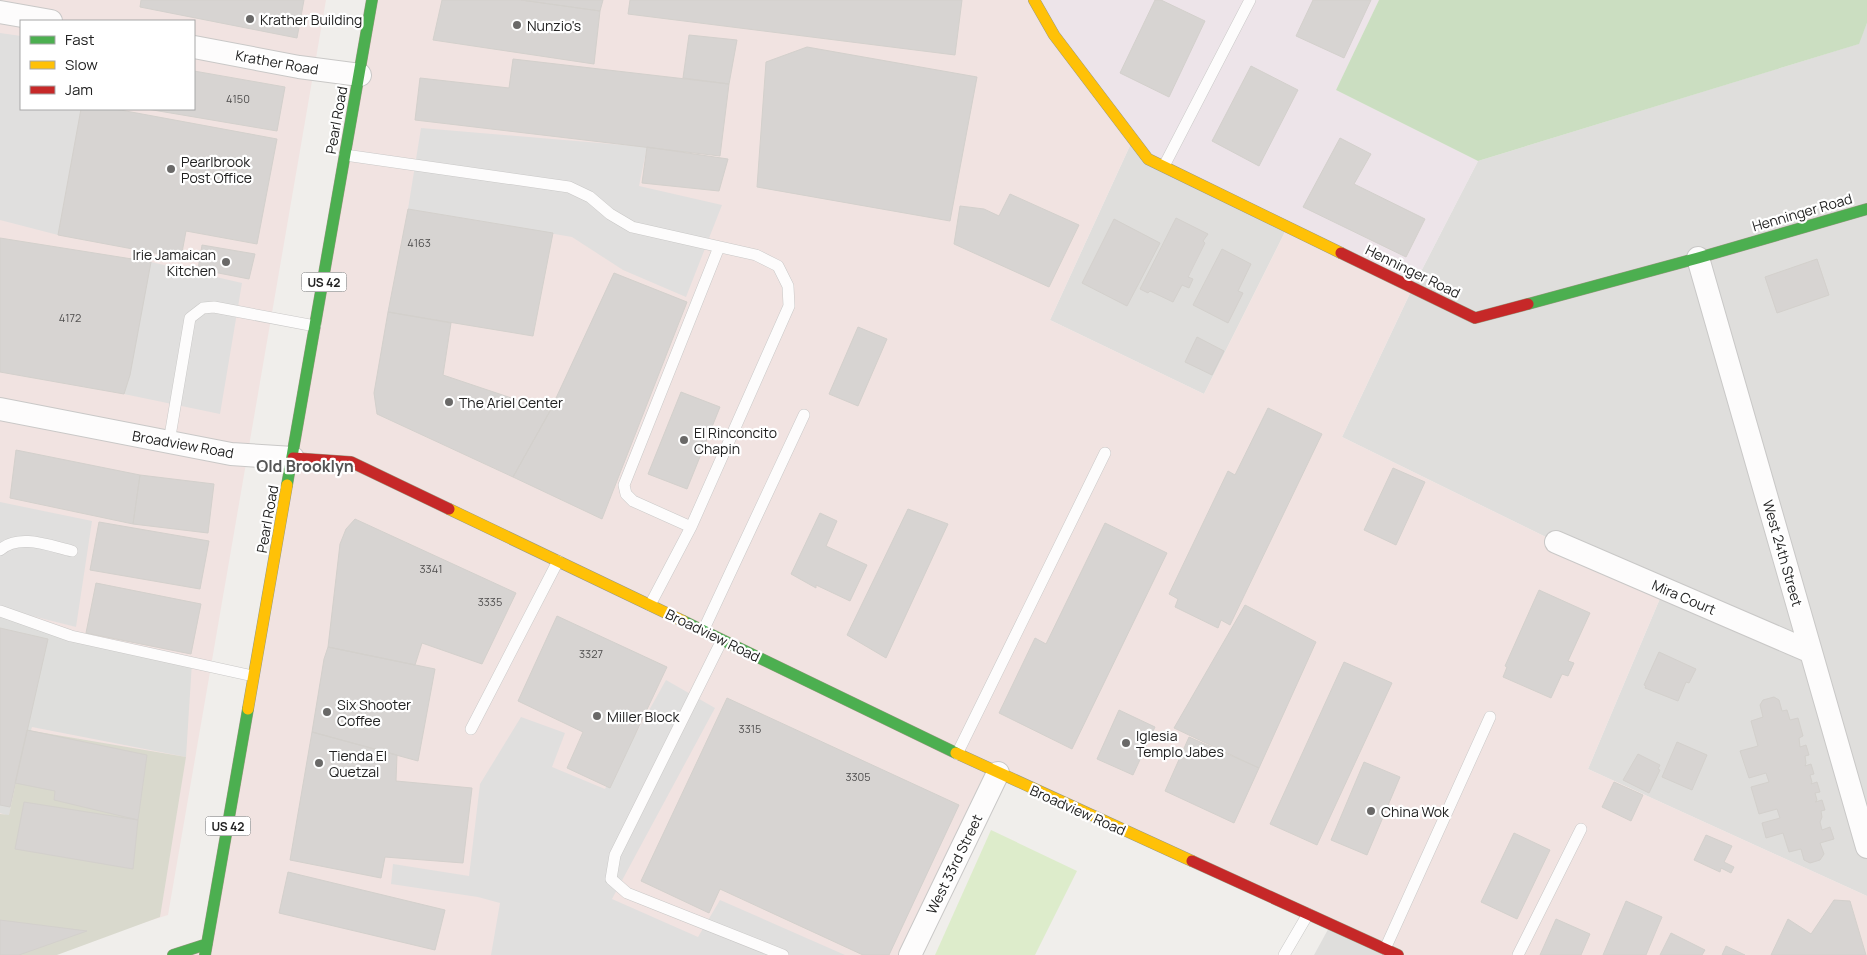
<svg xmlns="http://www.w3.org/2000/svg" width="1867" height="955" viewBox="0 0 1867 955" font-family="Manrope,sans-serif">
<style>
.residential{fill:#dfdedc}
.commercial{fill:#f1e3e1;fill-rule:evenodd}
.industrial{fill:#ede4e9}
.religious{fill:#dededc}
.construction{fill:#d9d9cd}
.grass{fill:#ddeccb}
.forest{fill:#cbdec1}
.parking{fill:#e0dfde}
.building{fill:#d7d4d2;stroke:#d3d0cc}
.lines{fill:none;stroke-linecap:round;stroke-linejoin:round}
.lane-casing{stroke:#c9c8c7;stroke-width:12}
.street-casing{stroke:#c9c8c7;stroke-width:24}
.fast-casing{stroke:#999a82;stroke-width:12}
.slow-casing{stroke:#999a82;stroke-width:12}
.jam-casing{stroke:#999a82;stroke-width:12}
.lane{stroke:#fdfcfc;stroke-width:11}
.street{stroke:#fdfcfc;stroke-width:22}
.fast{stroke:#4caf50;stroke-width:11}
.slow{stroke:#ffc107;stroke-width:11}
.jam{stroke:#c62828;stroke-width:11}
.poi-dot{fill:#6a6968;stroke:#fff;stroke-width:2}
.labels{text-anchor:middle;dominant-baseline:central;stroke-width:4.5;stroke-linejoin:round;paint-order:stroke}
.number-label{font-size:11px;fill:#4f4e4e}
.shield{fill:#fff;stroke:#646464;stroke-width:1}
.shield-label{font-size:12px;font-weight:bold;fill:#222}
.poi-label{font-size:14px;fill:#222;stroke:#fff;text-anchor:start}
.street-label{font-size:14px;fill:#222;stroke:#fff}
.quarter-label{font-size:16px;font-weight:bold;fill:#555;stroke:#fff}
</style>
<rect width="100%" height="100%" fill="#f0eeeb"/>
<path class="residential" d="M1867,23V896L1588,769L1664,589L1556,542L1342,437L1413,287L1478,161L1858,44Z
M1133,139L1288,226L1204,394L1050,320Z
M1331,924L1398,955H1314Z"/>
<path class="commercial" d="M0,0H326L168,915L40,955H0ZM21,21H194V109H21Z
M372,0H1034L1133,139L1050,320L1204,394L1288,226L1413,287L1342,437L1556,542L1664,589L1588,769L1867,896V955H1398L998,773L910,955H173L207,944Z"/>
<path class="industrial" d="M1034,0H1379L1336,90L1478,161L1413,287L1148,159Z"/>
<path class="religious" d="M0,616L192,662L186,757L32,727L18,770L9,816L0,813Z"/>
<path class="construction" d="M27,730L186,757L160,917L57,955H0V814L9,815Z"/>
<path class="grass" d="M991,830L1077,871L1035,955H935Z"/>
<path class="forest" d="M1379,0H1867V23L1859,44L1478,161L1336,90Z"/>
<path class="parking" d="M0,33L21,36V109H81L58,235L0,220Z
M421,128L647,147L639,186L722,205L686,297L623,270L572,237L408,209Z
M151,262L242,283L220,414L124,394Z
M0,502L92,521L76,627L0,608Z
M666,680L715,708L612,899L698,937L720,900L845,955H491L500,903L478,897L391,884L393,864L469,876L480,784L521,717L565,733L552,767L605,789Z"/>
<path class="building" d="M141,0H304L297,38L140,7Z
M442,0H521L600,11L594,64L433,40Z
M521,0H603L600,11Z
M630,0H962L955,55L628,14Z
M1155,0H1161L1205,21L1169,97L1120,73Z
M1313,0H1371L1344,58L1296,36Z
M689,35L737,40L729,84L683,78Z
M807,47L977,77L950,221L757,187L766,62Z
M513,59L729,84L720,156L415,120L420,78L509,88Z
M1251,66L1298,90L1259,166L1212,141Z
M194,71L285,87L277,131L147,109H194Z
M81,109H115L277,139L257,244L186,231L181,258L58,235Z
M1340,138L1371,154L1354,184L1425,219L1406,257L1303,207Z
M647,147L728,159L719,191L642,183Z
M1010,194L1079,225L1049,287L954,244L960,206L984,209L999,216Z
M408,209L553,233L533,336L388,312Z
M1176,218L1208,234L1203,241L1205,243L1188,277L1193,279L1189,288L1182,285L1173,302L1150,291L1148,293L1140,289Z
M1114,219L1160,243L1127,306L1082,283Z
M0,238L151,262L130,375L124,394L0,372Z
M202,245L255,254L249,279L198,269Z
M1222,249L1251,264L1238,291L1243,293L1228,323L1193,305Z
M1817,259L1829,295L1777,313L1765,277Z
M614,273L687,302L602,519L513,477L550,411Z
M388,312L451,323L443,375L550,411L513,477L377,414L374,393Z
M858,327L887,339L858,406L829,394Z
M1197,337L1224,351L1212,375L1185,362Z
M681,392L720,407L687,489L648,474Z
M1268,408L1322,434L1230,625L1221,620L1218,628L1175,607L1178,599L1169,594L1228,471L1235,475Z
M16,450L140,475L133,524L10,498Z
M1393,468L1425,482L1396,545L1364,530Z
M140,475L214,484L208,533L133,524Z
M908,509L948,524L886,658L847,635Z
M820,513L837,521L826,546L867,565L850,601L816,585V588L791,574Z
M355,519L516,593L482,664L422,643L415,665L328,647L340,544L346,529Z
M99,522L209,541L200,589L90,570Z
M1105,523L1167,553L1072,749L999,713L1035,638L1046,644Z
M96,583L201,604L191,654L86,633Z
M1539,590L1590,613L1568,661L1574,663L1568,676L1562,674L1551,698L1503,677L1507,667L1505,666Z
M1245,605L1316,642L1259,768L1174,728Z
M557,616L667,667L610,788L567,768L583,732L518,701Z
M0,628L48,639L10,807L0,805Z
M328,647L435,669L418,761L312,732L324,659Z
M1659,652L1696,669L1689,683L1686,682L1678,701L1645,688L1646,686L1644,685Z
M1344,662L1392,683L1317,845L1270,824Z
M1774,697L1779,700L1782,711L1787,710L1790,720L1798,718L1803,736L1799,738L1800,747L1806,745L1809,755L1805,756L1806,763L1805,766L1811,764L1814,774L1810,775L1812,782L1811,784L1817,782L1820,792L1815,793L1817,800L1815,802L1822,800L1825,810L1821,811L1822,817L1820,822L1822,830L1830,827L1834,839L1820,843L1824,854L1820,860L1810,863L1804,860L1801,849L1789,852L1783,833L1766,838L1762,823L1780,818L1777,809L1759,814L1751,787L1769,782L1766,773L1749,778L1740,751L1758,746L1751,721L1763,717L1760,705L1763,700Z
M727,698L959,805L889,955H863L720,889L709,913L641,881Z
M1119,710L1155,727L1133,775L1097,759Z
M27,730L147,755L138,820L54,800L55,791L15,783Z
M312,732L397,755L396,781L472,788L463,863L385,857L381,878L290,860Z
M1189,737L1259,768L1234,823L1165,791Z
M1677,742L1707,755L1692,790L1662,777Z
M1638,754L1660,765L1658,769L1660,770L1649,793L1623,780Z
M1364,762L1400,777L1367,855L1331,840Z
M1614,782L1643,795L1631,821L1602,807Z
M24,802L138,820L133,869L15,849Z
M1514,833L1550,850L1517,919L1481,902Z
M1706,835L1732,846L1724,862L1734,867L1731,873L1721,868L1720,872L1694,860Z
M288,872L445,910L435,950L279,913Z
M1834,900L1850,901L1866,955H1771L1788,919L1811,934Z
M1626,901L1662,917L1646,955H1603Z
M1556,919L1590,934L1581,955H1540Z
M0,920L87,931L19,955H0Z
M1671,933L1705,950L1702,955H1660Z
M1726,946L1745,955H1722Z"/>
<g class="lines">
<g class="lane-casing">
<path id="lane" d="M345,155L569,187L590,197L610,214L632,227L756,255L778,266L788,286L789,306L691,527L650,605
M1164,166L1250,0
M169,442L190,318L203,308L214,307L315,326
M691,527L633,501L626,494L624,485L719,247
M0,550C19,533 50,546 72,551
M0,611L71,636L253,676
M703,631L804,415
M722,640L615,855L611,879L627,893L783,955
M471,729L558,561
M957,754L1105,453
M1385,949L1490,717
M1284,955L1308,914
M1518,955L1581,829"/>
</g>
<g class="street-casing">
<path id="street" d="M0,12L51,21
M194,47L299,67L360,75
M1698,258L1867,847
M0,409L231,454L293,458
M1556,542L1811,652
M910,955L998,773"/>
</g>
<g class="fast-casing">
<path id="fast" d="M1528,304L1698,258L1867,209
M287,485L372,0
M683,621L956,753
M173,955L207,944
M205,955L248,709"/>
</g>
<g class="slow-casing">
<path id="slow" d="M1034,0L1054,35L1148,159L1341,253
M449,509L683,621
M248,709L287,485
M956,753L1192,861"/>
</g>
<g class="jam-casing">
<path id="jam" d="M1341,253L1475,318L1528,304
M293,458L351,462L449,509
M1192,861L1398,955"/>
</g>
<use href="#lane" class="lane"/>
<use href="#street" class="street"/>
<use href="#fast" class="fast"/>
<use href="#slow" class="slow"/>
<use href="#jam" class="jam"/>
</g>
<g class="poi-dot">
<circle cx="250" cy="19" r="5"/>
<circle cx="517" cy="25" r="5"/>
<circle cx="171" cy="169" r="5"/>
<circle cx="226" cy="262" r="5"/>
<circle cx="449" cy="402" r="5"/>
<circle cx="684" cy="440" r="5"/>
<circle cx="327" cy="712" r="5"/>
<circle cx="597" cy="716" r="5"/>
<circle cx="1126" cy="743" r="5"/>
<circle cx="319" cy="763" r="5"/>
<circle cx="1371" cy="811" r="5"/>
</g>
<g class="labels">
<g class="number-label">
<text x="238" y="98">4150</text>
<text x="419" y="242">4163</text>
<text x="70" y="317">4172</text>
<text x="431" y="568">3341</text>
<text x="490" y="601">3335</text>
<text x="591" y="653">3327</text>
<text x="750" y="728">3315</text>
<text x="858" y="776">3305</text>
</g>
<g class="shield">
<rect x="301.5" y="272.5" width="45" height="19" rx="4"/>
<rect x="205.5" y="816.5" width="45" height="19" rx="4"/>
</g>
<g class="shield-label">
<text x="324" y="282">US 42</text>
<text x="228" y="826">US 42</text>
</g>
<g class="poi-label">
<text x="260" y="19">Krather Building</text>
<text x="527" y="25">Nunzio's</text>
<text x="181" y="161">Pearlbrook<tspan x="181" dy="16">Post Office</tspan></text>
<text x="216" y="254" text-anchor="end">Irie Jamaican<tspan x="216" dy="16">Kitchen</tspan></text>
<text x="459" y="402">The Ariel Center</text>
<text x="694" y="432">El Rinconcito<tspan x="694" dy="16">Chapin</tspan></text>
<text x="337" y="704">Six Shooter<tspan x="337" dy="16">Coffee</tspan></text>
<text x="607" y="716">Miller Block</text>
<text x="1136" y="735">Iglesia<tspan x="1136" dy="16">Templo Jabes</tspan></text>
<text x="329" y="755">Tienda El<tspan x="329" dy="16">Quetzal</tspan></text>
<text x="1381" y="811">China Wok</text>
</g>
<g class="street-label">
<text transform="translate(277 62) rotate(10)">Krather Road</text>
<text transform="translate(336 120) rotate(-80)">Pearl Road</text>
<text transform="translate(1802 212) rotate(-16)">Henninger Road</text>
<text transform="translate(1413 271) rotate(26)">Henninger Road</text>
<text transform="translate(183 444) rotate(10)">Broadview Road</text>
<text transform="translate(267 519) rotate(-80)">Pearl Road</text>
<text transform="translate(1783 553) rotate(74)">West 24th Street</text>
<text transform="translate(1684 597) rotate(23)">Mira Court</text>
<text transform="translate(713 635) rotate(26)">Broadview Road</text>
<text transform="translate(1078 810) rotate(24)">Broadview Road</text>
<text transform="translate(954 864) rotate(-64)">West 33rd Street</text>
</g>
<g class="quarter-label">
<text x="305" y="466">Old Brooklyn</text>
</g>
</g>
<rect x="20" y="20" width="175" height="90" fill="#ffffff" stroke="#a7a7a7"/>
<rect x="30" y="36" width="25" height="8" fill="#4caf50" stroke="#a7a7a7"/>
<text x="65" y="45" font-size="15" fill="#222222">Fast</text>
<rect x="30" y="61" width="25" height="8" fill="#ffc107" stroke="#a7a7a7"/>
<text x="65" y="70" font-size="15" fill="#222222">Slow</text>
<rect x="30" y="86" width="25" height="8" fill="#c62828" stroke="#a7a7a7"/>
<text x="65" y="95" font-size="15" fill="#222222">Jam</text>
</svg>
